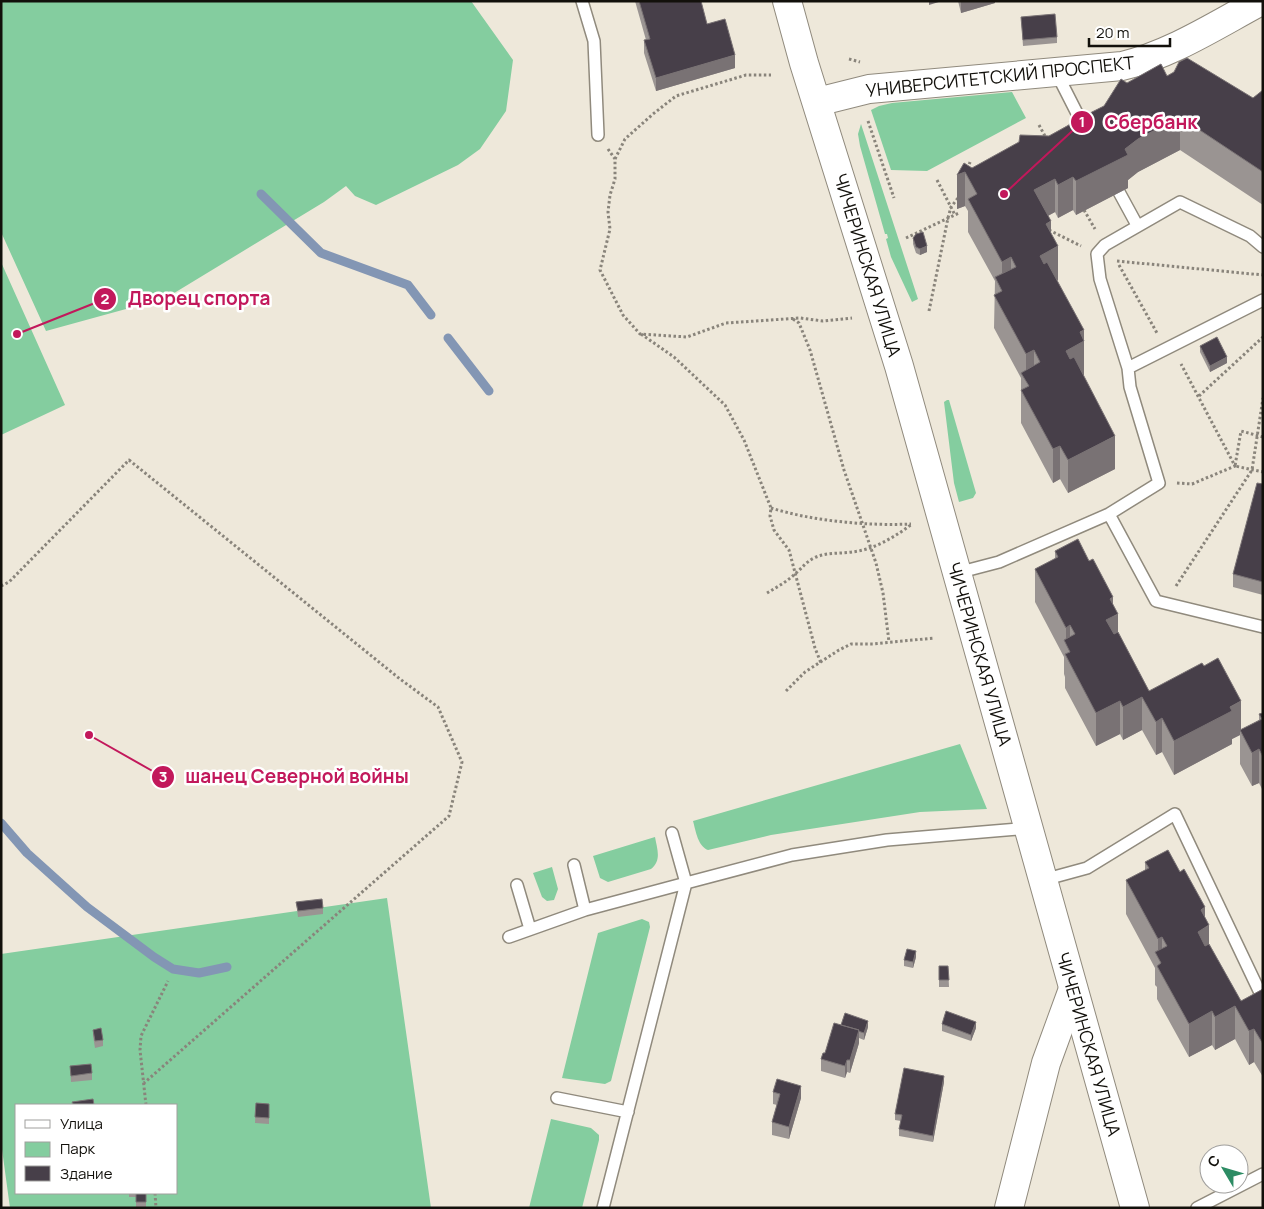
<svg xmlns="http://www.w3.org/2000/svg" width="1264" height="1209" viewBox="0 0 1264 1209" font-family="Manrope,sans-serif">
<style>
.green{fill:#84cd9f;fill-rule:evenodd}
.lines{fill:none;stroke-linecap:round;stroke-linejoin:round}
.stream{stroke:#8396b4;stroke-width:9}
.service-casing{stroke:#908a7d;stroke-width:14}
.tertiary-casing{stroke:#908a7d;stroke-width:30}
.secondary-casing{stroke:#908a7d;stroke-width:30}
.path{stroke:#89847b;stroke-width:3;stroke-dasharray:2.5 2.5;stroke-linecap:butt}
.service{stroke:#fff;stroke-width:11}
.tertiary{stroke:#fff;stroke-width:28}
.secondary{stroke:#fff;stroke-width:28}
.wall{fill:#9a9492}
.shaded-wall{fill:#797274}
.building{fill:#473f49;stroke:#797274}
.labels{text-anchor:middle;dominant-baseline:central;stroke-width:5;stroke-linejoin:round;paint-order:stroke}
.street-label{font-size:18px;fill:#12100b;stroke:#fff}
.leader{fill:none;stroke:#c2185b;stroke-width:2}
.callout-dot{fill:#c2185b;stroke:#fff;stroke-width:2}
.mark-label{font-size:15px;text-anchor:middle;font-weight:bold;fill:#fff}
.callout-label{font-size:19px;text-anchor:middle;font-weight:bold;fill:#c2185b;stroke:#fff;stroke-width:5;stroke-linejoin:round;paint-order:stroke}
</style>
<rect width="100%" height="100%" fill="#eee8da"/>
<path class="green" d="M1,1H471L513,60L506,111L480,149L458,165L376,205L355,196L346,186L324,202L166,298L46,331L1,232Z
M1012,92L1026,118L927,171L891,170L871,110L879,106L892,103Z
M861,124L918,299L912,302L891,257L886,239L888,238L887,234H885L860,146L858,134Z
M1,262L65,405L1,435Z
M947,400H949L976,493L973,498L959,502L954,483L944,402Z
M960,744L987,809L920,812L771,835L708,850C698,846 696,832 693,821Z
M655,837C657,849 662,860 651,869L608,882L600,878L593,856Z
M552,867L558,889L554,900L547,901L542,897L533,873Z
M387,898L431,1208H10L1,1142V954ZM16,1105H176V1193H16Z
M642,919L649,922L650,927L611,1081L605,1084L562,1078L598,933Z
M551,1119L591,1128L599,1135V1140L582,1208H529Z"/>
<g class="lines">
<path class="stream" d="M261,194L321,253L408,285L431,315
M448,338L489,391
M1,823L27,853L87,907L154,957L173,969L199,973L227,967"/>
<g class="service-casing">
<path id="service" d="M582,1L594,41L598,135
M1056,72L1085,129
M1119,192L1137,225
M1128,368L1263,300
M1109,514L1156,601L1263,627
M957,573L999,562L1109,514L1159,483L1130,387L1128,368L1100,279L1097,254L1105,245L1180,202L1250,236L1263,247
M574,865L585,910
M1043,880L1087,868L1175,814L1263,999
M517,885L530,929
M509,937L585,910L686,883L672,833
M557,1098L628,1112
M603,1208L686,883L792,855L887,840L1029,828
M1197,1208L1263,1174"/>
</g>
<g class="tertiary-casing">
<path id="tertiary" d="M817,102L869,89L1122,66C1172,54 1216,25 1261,1
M1009,1208L1046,1063L1073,989"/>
</g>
<g class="secondary-casing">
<path id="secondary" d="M787,1L804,63L899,366L1135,1208"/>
</g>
<path class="path" d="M849,59L860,62
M868,121L894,198
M1039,125L1046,138
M608,149L615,159V179L610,195L608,212L610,229L600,270L623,315L640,334L687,337L726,323L800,318L823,321L852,318
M615,159L625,139L653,114L676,96L746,75H771
M968,169L970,162
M937,180L955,215
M1084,210L1095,229
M1049,230L1081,246
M906,238L959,213
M1117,261L1263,275
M1119,265L1157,333
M929,311L948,218L951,207L958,198
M793,319L799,323L810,350L844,470L876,563L883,593L889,642
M641,334L674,357L725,405L744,440L771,508L770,516L774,530L789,550L815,648L821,663
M1199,396L1263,337
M1263,437L1241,431L1235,466L1263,472
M1177,483L1192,484L1235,466L1181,364
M771,508C813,521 866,526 911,524
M1,586L9,582L129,460L400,679L438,707L462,762L449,816L144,1083
M1176,586L1252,470L1263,398
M767,593C777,587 788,581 796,573C802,568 806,562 814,558C826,552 839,554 852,552C873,550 895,537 912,524
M786,691L805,672L839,650L851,644H873L934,638
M146,1105L140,1050L141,1036L168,981
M155,1193L156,1208"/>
<use href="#service" class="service"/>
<use href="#tertiary" class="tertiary"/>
<use href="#secondary" class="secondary"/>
</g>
<path class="wall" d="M635,1H701L707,24L735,68L656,91L644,53V40H646Z
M958,1H995V3L961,13Z
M1021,17L1057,37V43L1023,46Z
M1167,76L1253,98L1263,90V205L1180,150L1138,172L1128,180V188L1076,215L1073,210L1058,218L1055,212L1048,216L1058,280H1057L1084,341V375H1083L1115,469L1068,493L1060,479L1053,483L1021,423V378L994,328L995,281L968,232V211L965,206L957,209V175L1049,136L1084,116L1104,106L1127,83Z
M913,238L927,252L920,255L916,253L913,244Z
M1200,346L1227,363L1210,372L1200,352Z
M1263,484V595L1233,587V574Z
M1055,551L1113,606L1118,632L1149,691L1241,730L1259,720V714L1263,713V791L1259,783L1252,786L1240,764V735L1232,739V744L1174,775L1162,752L1156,755L1142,730L1123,740L1120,734L1096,746L1065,688V677L1064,674V657L1035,602V569L1055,559Z
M1145,862L1205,918L1209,944L1241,1001L1263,989V1077L1254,1062L1249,1065L1235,1039L1215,1050L1212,1045L1189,1057L1157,999V987L1155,985V968L1126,914V880L1145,870Z
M296,902L323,908V914L298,917Z
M916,957L913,968L904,966V960Z
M939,966H948L949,987H939Z
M942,1024L976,1028L971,1041L942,1031Z
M841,1025L868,1027L864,1040L859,1038V1043L850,1073L847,1072L845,1078L821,1071V1059Z
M93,1030L103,1040V1046L95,1048L93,1036Z
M70,1066L92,1073V1080L71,1082Z
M944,1082L933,1142L899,1136V1129L901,1121L895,1120V1114Z
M773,1092L801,1098L789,1139L772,1135V1122L777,1105L773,1104Z
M256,1103L269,1104V1124L255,1123Z
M129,1193H146V1208H136V1197H129Z"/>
<path class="shaded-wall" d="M929,1H942L929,5Z
M961,1H995V3L961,13Z
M735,55V68L656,91V78Z
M1180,117V150L1138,172L1128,180V188L1076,215V181L1125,149L1138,139Z
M965,172V206L957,209V175Z
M1073,177V210L1058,218V185Z
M1055,179V212L1034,223V190Z
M1051,221V250L1058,246V280L1040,289V256L1046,224Z
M927,246V252L920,255V249Z
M1011,257V290L1002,295V262Z
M1084,330V375L1066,385V351L1080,332Z
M1034,350V384L1026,382V354Z
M1227,357V363L1210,372V366Z
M1115,436V469L1068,493V460Z
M1060,446V479L1053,483V449Z
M1113,597V617L1118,614V648L1106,620L1110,599Z
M1070,625V658V652L1066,644V628Z
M1142,697V730L1123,740V707Z
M1120,701V734L1096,746V713Z
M1241,701V732L1240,730V735L1232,739V744L1174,775V741L1230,707Z
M1162,718V752L1156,755V722Z
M1259,749V783L1252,786V753Z
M1205,907V928L1209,925V959L1198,932L1201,910Z
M1162,937V970L1161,963L1158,957V939Z
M916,951V957L913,968V962Z
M1235,1006V1039L1215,1050V1017Z
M1212,1011V1045L1189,1057V1024Z
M868,1021V1027L864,1040V1033Z
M976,1022V1028L971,1041V1035Z
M1254,1029V1062L1249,1065V1031Z
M859,1030V1043L850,1073V1060Z
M847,1060V1072L845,1078V1066Z
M944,1076V1082L933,1142V1136Z
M801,1086V1098L789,1139V1127Z"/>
<path class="building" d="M639,1H701L707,24L725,19L735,55L656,78L644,40L650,39Z
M1055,14L1057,37L1023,40L1021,17Z
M1187,58L1253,98L1263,90V172L1180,117L1138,139L1125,149L1128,155L1076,181L1073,177L1058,185L1055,179L1034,190L1051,221L1046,224L1058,246L1040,256L1044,264L1047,262L1084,330L1080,332L1084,341L1066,351L1070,359L1074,357L1115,436L1068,460L1060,446L1053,449L1021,390L1029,386L1021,373L1040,362L1034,350L1026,354L994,295L1002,291L995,277L1016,267L1011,257L1002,262L968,199L977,194L965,172L957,175L964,163L972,168L1019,142L1020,135L1049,136L1069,125L1074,116H1084L1104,106L1121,79L1127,83L1161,64L1167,76L1174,72L1179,62Z
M923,232L927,246L920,249L916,247L913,238L916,234Z
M1217,337L1227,357L1210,366L1200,346Z
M1257,483L1263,484V582L1233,574Z
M1078,539L1089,561L1093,559L1113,597L1110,599L1118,614L1106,620L1114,634L1118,632L1149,691L1202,663L1204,666L1218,658L1241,701L1230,707L1232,711L1174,741L1162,718L1156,722L1142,697L1123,707L1120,701L1096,713L1065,654L1070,652L1064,640L1075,634L1070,625L1066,628L1035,569L1058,557L1055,551Z
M1263,713V757L1259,749L1252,753L1240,730L1262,719L1259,714Z
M1168,850L1180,872L1184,869L1205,907L1201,910L1209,925L1198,932L1205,946L1209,944L1241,1001L1263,989V1044L1254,1029L1249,1031L1235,1006L1215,1017L1212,1011L1189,1024L1157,966L1161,963L1155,952L1167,946L1162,937L1158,939L1126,880L1149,868L1145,862Z
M322,899L323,908L298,911L296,902Z
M907,949L916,951L913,962L904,960Z
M939,966H948L949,980H939Z
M946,1011L976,1022L971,1035L942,1024Z
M845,1013L868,1021L864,1033L858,1031L859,1030L841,1025Z
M834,1023L859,1030L850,1060H847L845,1066L821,1059L823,1053H825Z
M101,1028L103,1040L95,1041L93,1030Z
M91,1064L92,1073L71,1076L70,1066Z
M904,1068L944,1076L933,1136L899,1129L902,1115L895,1114Z
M777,1079L801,1086L789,1127L772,1122L780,1094L773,1092Z
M93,1099L94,1105H69L73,1104L72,1102Z
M256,1103L269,1104V1118L255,1117Z
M136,1193H146V1202H136Z"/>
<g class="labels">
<g class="street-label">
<text transform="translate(1000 76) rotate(-6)">УНИВЕРСИТЕТСКИЙ ПРОСПЕКТ</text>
<text transform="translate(868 265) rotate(73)">ЧИЧЕРИНСКАЯ УЛИЦА</text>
<text transform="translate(980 654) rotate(74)">ЧИЧЕРИНСКАЯ УЛИЦА</text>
<text transform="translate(1089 1044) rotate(74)">ЧИЧЕРИНСКАЯ УЛИЦА</text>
</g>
</g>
<path class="leader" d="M1004 194L1082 122M17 334L105 299M89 735L163 777"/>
<g class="callout-dot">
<circle cx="1004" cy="194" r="5"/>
<circle cx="17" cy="334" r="5"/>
<circle cx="89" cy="735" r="5"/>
<circle cx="1082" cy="122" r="12"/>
<circle cx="105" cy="299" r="12"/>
<circle cx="163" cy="777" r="12"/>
</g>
<g class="mark-label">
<text x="1082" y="127">1</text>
<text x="105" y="304">2</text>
<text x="163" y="782">3</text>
</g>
<g class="callout-label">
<text x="1151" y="129">Сбербанк</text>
<text x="199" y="305">Дворец спорта</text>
<text x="297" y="783">шанец Северной войны</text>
</g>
<rect width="1264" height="1209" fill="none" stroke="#12100b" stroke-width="5"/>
<rect x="15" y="1104" width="162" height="90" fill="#ffffff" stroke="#a09f9d"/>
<rect x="25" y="1120" width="25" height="8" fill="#ffffff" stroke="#a09f9d"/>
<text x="60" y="1129" font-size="15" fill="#12100b">Улица</text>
<rect x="25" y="1142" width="25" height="15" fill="#84cd9f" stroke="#a09f9d"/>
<text x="60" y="1154" font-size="15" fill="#12100b">Парк</text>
<rect x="25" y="1166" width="25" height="15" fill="#473f49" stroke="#a09f9d"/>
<text x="60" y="1179" font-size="15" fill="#12100b">Здание</text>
<g transform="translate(1224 1169) rotate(308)"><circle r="24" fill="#ffffff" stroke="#a09f9d"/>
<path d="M0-4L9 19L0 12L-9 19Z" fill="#2d8c64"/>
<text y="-8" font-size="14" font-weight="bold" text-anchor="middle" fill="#12100b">С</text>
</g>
<path d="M1089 38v8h81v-8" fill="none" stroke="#12100b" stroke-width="2.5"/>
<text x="1096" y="38" font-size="15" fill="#12100b" stroke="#ffffff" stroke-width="4" paint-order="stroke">20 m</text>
</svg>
